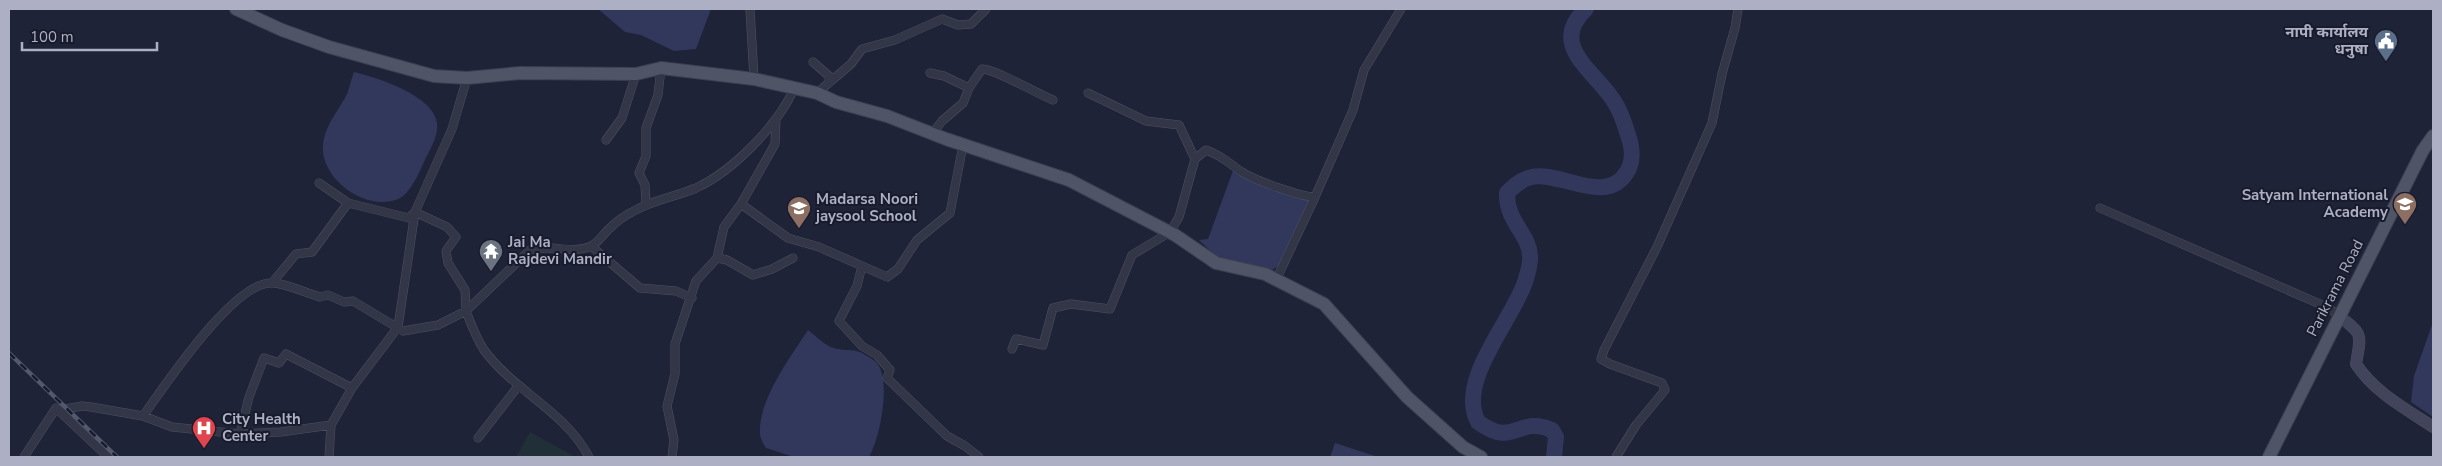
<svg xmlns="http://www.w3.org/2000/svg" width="2442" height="466" viewBox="0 0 2442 466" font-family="'Nunito Sans','Noto Sans Devanagari',sans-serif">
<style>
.green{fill:#212f38}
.water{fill:#31385c}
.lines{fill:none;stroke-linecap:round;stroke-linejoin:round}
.river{stroke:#31385c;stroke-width:16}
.street-casing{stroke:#4d5062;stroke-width:9}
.secondary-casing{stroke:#4d5062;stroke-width:12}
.primary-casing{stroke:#3c3f51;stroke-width:14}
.street{stroke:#333647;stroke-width:8}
.secondary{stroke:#41445a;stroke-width:11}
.primary{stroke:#505467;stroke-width:12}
.rail-casing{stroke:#54586e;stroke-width:4.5}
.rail{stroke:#181b2b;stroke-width:2.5;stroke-dasharray:8;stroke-linecap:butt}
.labels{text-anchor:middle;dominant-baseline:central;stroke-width:4;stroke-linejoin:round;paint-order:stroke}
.poi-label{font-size:15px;font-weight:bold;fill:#adb0c4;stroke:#181b2b;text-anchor:start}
.street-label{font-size:15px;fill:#adb0c4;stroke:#181b2b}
</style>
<rect width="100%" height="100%" fill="#1f2337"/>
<path class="green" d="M530,432L572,455L571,457H516Z"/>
<path class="water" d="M598,9H711L696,49L674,51L641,35L625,32Z
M354,72C378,78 433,95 437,123C439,136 429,151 424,162C419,173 410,194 398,199C366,212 320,179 323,145C325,125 339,110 347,94C350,87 351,79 354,72Z
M1234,168L1239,174L1308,201V206L1280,265L1269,272L1222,262L1199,240L1208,239Z
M2433,322V417L2411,402L2414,376Z
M808,330C816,336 825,346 834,348C847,352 854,347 867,356C871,358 877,362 879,366C890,386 880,438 869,457H794L766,448C764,444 760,439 760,434C758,400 790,358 808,330Z
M1335,443L1378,457H1330Z"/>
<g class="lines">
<path class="river" d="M1554,457L1556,437L1552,430C1517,415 1515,449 1478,422C1456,381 1512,321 1525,282C1527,275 1531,264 1530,256C1529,233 1506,222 1507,193C1513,187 1519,181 1528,178C1559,168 1605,208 1627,172C1634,161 1632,146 1628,135C1625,125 1621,112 1615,103C1598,73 1546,46 1586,9"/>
<g class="street-casing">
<path id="street" d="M750,9L754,79
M813,62L829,76V83
M930,73L944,76L969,88
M817,93L851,64L862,49L895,40L942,19L958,25L971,24L986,9
M1088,93L1146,121L1179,125L1195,159
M932,134L942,121L963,103L969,88L982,69C998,70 1035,93 1053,100
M606,140L622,118L636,74
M319,183L348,203L409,218L415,212
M1315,197L1353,110L1364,70L1401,9
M646,204L645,185L639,173L646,156V128L658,95L661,68
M741,204L788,238L819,247L887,277L898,269L917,240L950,213L963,145
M2100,208L2329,308L2339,316
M591,246L640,288L676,291L692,298
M717,258L727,260L753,275L772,269L793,258
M862,266L857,286L839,321L862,346L877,355L890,370L887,378L947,436L965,446L979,457
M272,283L296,254L312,252L348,203
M1012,349L1016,339L1043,345L1053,308L1071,304L1110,309L1132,255L1170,232L1179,217L1195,159L1206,150C1221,155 1230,164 1242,172C1254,180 1301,197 1315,197L1276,280
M60,410L82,406L91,407L143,416L172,427L240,434L281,432L331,425L352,388L398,327L415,212
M143,416C164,387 235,279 273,283C288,284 306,293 320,297L328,295L344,302L353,301L403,331L438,325L466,311L465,290L448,263L446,251L456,237L447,227L415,212L452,129L467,78
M240,434L249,397L264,358L279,363L286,354L352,388
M478,438L519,385
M24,457L56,408L108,457
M329,457L331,425
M589,457C565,411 514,391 484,350C476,338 471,324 466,311L530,250C550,243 572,255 591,246C598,243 604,233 610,228C616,222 624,216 632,212C652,200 675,197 696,188C733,171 777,126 794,89
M672,457L674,440L667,406L675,374V344L696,281L717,258L724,227L741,204L775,144L776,119
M1616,457L1636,425L1665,390L1662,383L1610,364L1601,359L1604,350L1657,247L1712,123L1722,74L1735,28L1738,9"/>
</g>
<g class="secondary-casing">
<path id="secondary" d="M2339,316C2364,335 2361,334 2356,364C2374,392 2406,409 2433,427"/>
</g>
<g class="primary-casing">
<path id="primary" d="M236,9L282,30L329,47L434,76L467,78L520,73L636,74L661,68L754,79L817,93L836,102L887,116L946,139L1069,180L1175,235L1216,263L1265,274L1324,304L1407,397L1463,447L1481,457
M2269,457L2423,150L2433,136"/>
</g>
<use href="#street" class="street"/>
<use href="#secondary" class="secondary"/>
<use href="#primary" class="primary"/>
<g class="rail-casing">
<path id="rail" d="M9,353L117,457"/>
</g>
<use href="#rail" class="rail"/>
</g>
<defs>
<g id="civic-pin" transform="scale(1.25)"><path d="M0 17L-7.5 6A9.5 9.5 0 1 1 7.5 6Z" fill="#5c6f8a" stroke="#181b2b"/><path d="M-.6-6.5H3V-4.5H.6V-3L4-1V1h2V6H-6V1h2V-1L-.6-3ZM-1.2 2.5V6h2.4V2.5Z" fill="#fff"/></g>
<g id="school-pin" transform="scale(1.25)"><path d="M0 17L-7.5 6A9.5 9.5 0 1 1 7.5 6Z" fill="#8d6e63" stroke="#181b2b"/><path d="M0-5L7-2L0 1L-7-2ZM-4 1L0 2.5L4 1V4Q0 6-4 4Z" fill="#fff"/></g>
<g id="temple-pin" transform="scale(1.25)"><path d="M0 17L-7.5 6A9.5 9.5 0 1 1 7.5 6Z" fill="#6b7280" stroke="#181b2b"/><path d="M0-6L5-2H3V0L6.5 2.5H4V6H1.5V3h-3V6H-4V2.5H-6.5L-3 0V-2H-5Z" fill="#fff"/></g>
<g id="hospital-pin" transform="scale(1.25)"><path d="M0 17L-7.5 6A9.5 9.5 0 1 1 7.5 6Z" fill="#e0444e" stroke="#181b2b"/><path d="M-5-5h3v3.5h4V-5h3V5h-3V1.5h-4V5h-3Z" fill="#fff"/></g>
</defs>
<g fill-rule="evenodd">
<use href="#civic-pin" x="2386" y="41"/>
<use href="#school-pin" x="2405" y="204"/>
<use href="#school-pin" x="799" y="208"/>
<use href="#temple-pin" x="491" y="251"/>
<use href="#hospital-pin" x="204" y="428"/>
</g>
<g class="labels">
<g class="poi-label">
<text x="2368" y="32" text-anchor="end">नापी कार्यालय<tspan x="2368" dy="17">धनुषा</tspan></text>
<text x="2388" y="195" text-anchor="end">Satyam International<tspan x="2388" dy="17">Academy</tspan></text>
<text x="816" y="199">Madarsa Noori<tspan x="816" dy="17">jaysool School</tspan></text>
<text x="508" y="242">Jai Ma<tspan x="508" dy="17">Rajdevi Mandir</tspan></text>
<text x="222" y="419">City Health<tspan x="222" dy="17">Center</tspan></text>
</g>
<g class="street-label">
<text transform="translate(2335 288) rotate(-63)">Parikrama Road</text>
</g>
</g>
<rect width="2442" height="466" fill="none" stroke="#adb0c4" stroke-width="20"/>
<path d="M22 42v8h135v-8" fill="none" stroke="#adb0c4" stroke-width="2.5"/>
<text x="30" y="42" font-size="15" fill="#adb0c4" stroke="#181b2b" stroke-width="4" paint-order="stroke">100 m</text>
</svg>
